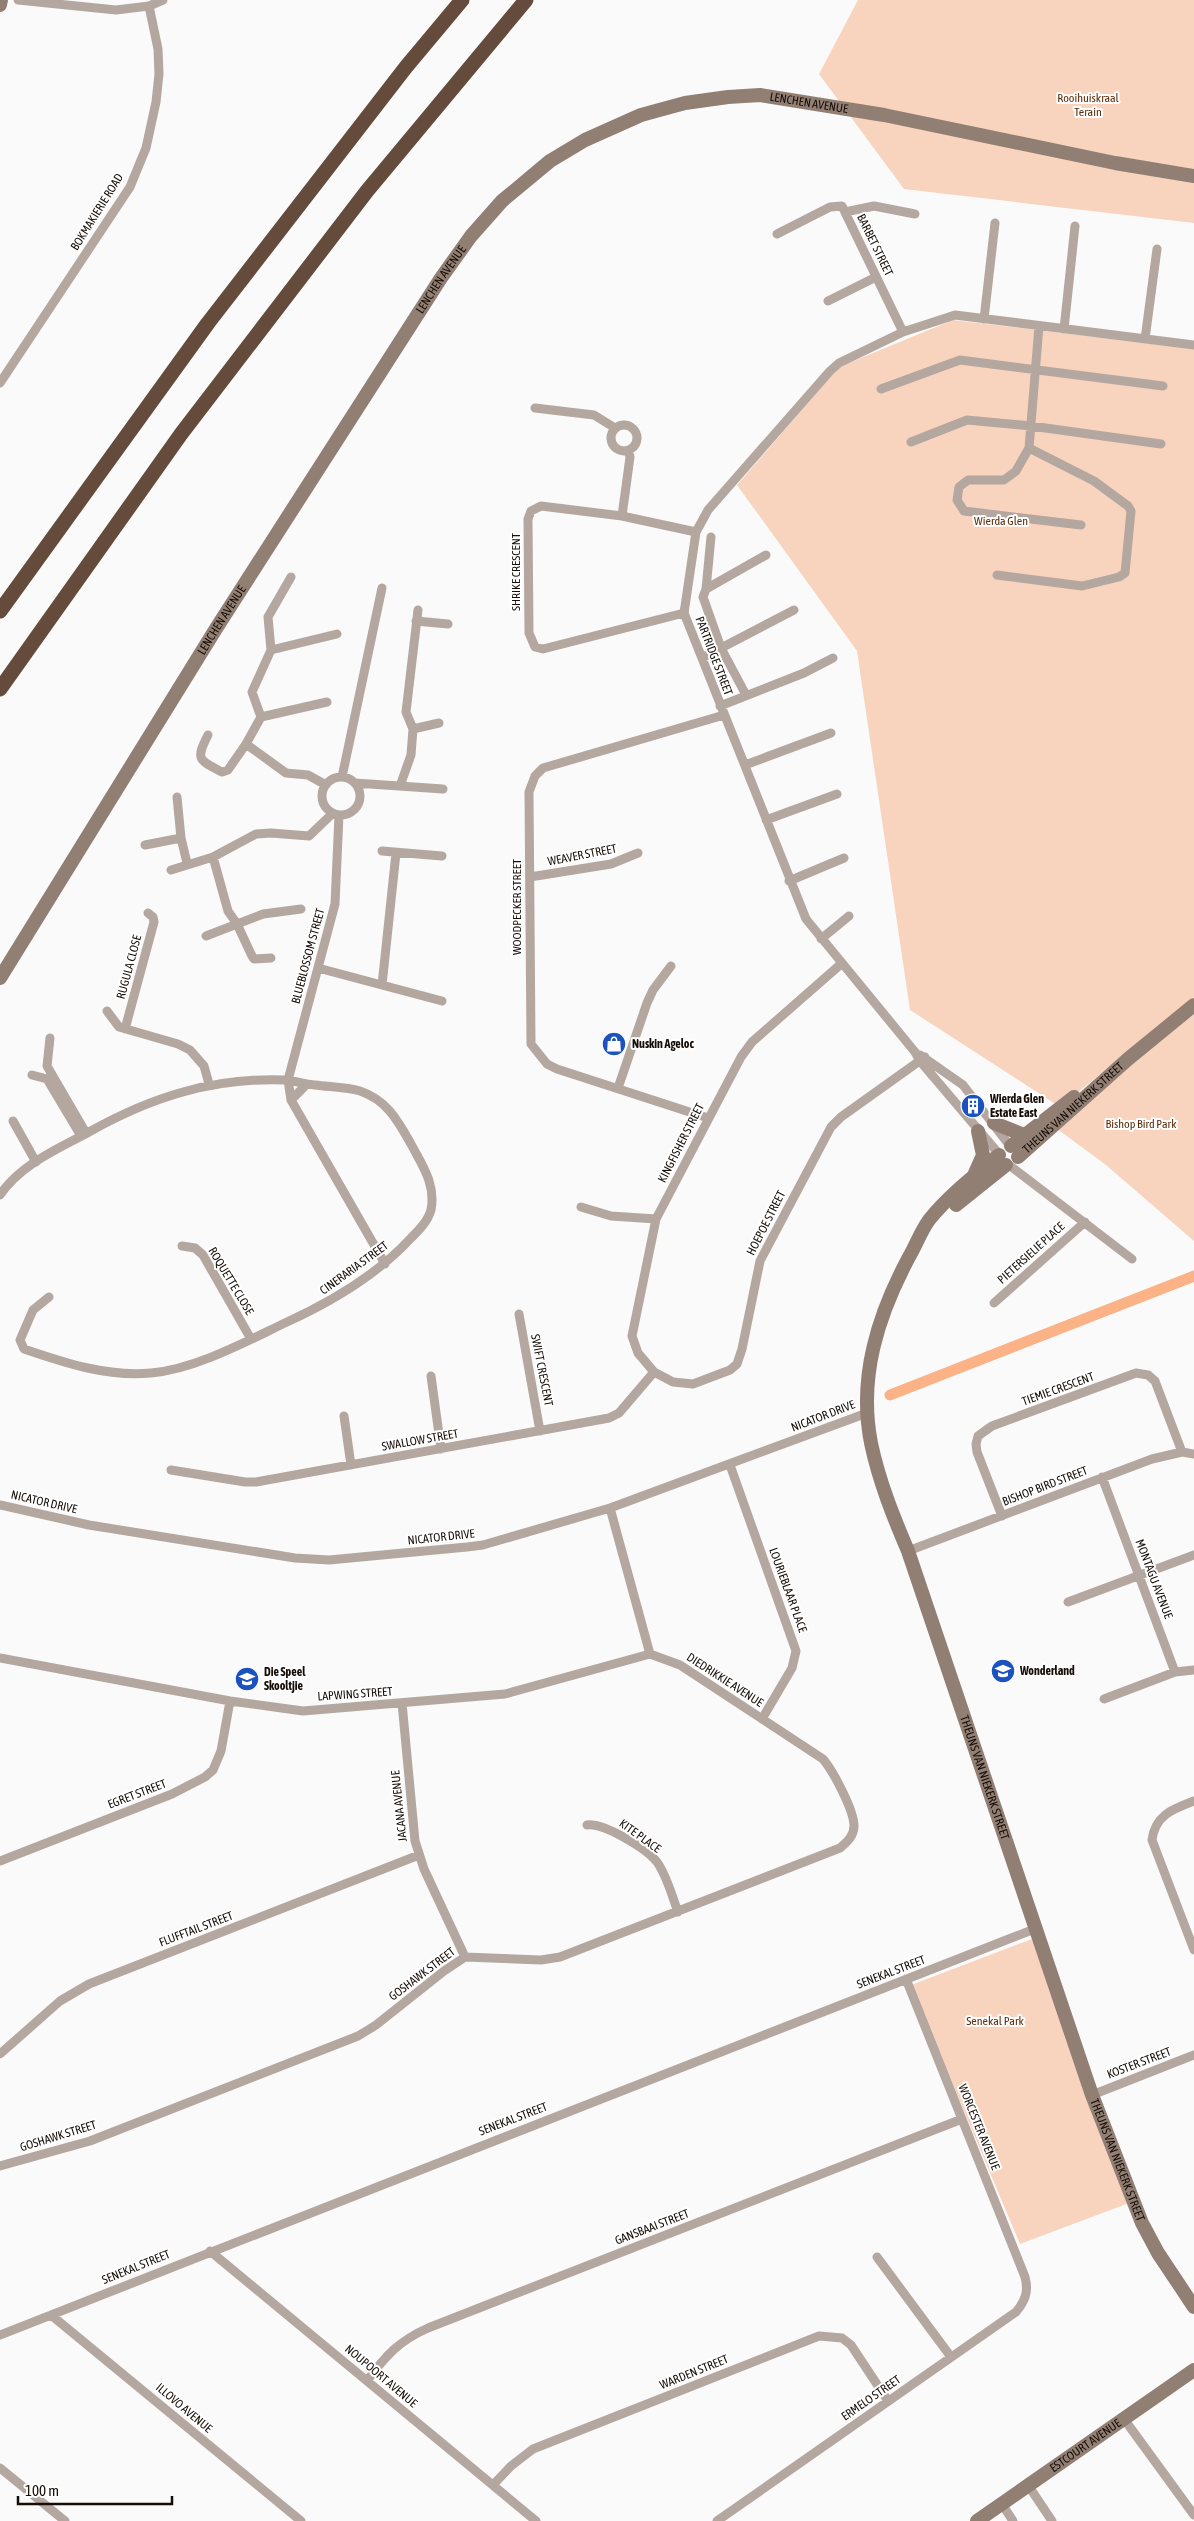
<svg xmlns="http://www.w3.org/2000/svg" width="1194" height="2521" viewBox="0 0 1194 2521" font-family="'Asap Condensed',sans-serif">
<style>
.green{fill:#f8d4bf}
.lines{fill:none;stroke-linecap:round;stroke-linejoin:round}
.canal{stroke:#fbb286;stroke-width:11}
.street{stroke:#b4a79f;stroke-width:9}
.secondary{stroke:#927f74;stroke-width:14}
.highway{stroke:#644b3b;stroke-width:15}
.labels{text-anchor:middle;dominant-baseline:central;stroke-width:4;stroke-linejoin:round;paint-order:stroke}
.park-label{font-size:12px;fill:#5a2c0b;stroke:#fff}
.street-label{font-size:12px;fill:#160d07;stroke:#fff}
.poi-label{font-size:12px;font-weight:bold;fill:#160d07;stroke:#fff;text-anchor:start}
</style>
<rect width="100%" height="100%" fill="#fafafa"/>
<path class="green" d="M858,0H1194V223L904,189L819,74Z
M953,320L1194,349V997L1060,1107L910,1010L857,651L737,485L839,367Z
M1194,1014V1241L1106,1165L1056,1128L1098,1089Z
M1032,1939L1129,2203L1020,2244L911,1985Z"/>
<g class="lines">
<path class="canal" d="M890,1395L1194,1276"/>
<path class="street" d="M18,0L116,10L149,6L163,0
M845,212L874,206L915,214
M777,234L830,207L842,206L903,332
M828,301L876,277
M984,319L995,223
M1039,326L1029,448L1016,471L1004,480H968L959,487L957,500L964,511L1081,525
M1064,329L1075,226
M1145,339L1157,249
M0,383L130,187L146,148L156,102L159,74L158,49L149,6
M881,389L960,360L1163,386
M535,408L594,415L615,428
M611 438a13 13 0 1 1 26 0a13 13 0 1 1-26 0Z
M911,442L967,420L1031,426L1161,444
M622,516L630,457L628,450
M997,575L1082,586L1119,577L1125,573L1131,511L1128,506L1094,481L1029,448
M291,577L268,617L271,650L252,692L261,717L246,744L286,773L308,775L326,785
M706,589L711,537
M684,613L543,649L535,647L529,633L528,519L531,511L541,506L622,516L696,532
M416,621L448,624
M271,650L337,634
M702,658L794,610
M746,695L721,648L703,597L706,589L766,555
M720,706L804,673L833,658
M261,717L327,702
M413,729L439,723
M208,735C195,760 199,760 222,772L228,770L246,744
M745,765L831,733
M342,777L382,588
M322 796a19 19 0 1 1 38 0a19 19 0 1 1-38 0Z
M355,783L443,789
M400,786L411,755L413,729L406,712L418,610
M177,797L181,838L187,863
M339,815L335,904L288,1080L291,1100L385,1264
M766,820L837,794
M145,845L181,838
M382,851L442,856
M213,857L228,911L237,924L252,956L254,959L271,958
M171,870L213,857L256,834L271,833L309,836L333,813
M530,877L611,864L638,853
M789,881L844,858
M206,936L263,914L301,909
M821,939L849,916
M841,964L752,1042L741,1057L656,1219L632,1336L638,1353L654,1372L673,1382L693,1384L730,1370L737,1364L742,1349L760,1261L831,1127L841,1117L925,1057
M318,968L442,1001
M382,985L396,853
M107,1011L119,1027L178,1044L190,1050L204,1066L209,1084
M125,1029L154,922L153,917L148,913
M50,1038L47,1066L86,1133
M920,1055L963,1085L1010,1146
M32,1075L47,1079L81,1136
M618,1088L647,1003L653,990L671,966
M291,1100L307,1084
M708,1118L557,1069L547,1064L531,1044L529,792L535,776L543,768L724,715
M13,1121L36,1162
M999,1154L920,1061L915,1052L806,919L684,613L696,532L708,510L830,371L839,363L903,332L955,315L1194,345
M1009,1165L1132,1259
M0,1195C21,1164 58,1149 89,1132C151,1097 214,1077 286,1080C295,1081 305,1084 315,1085C330,1087 346,1087 360,1091C387,1100 398,1121 411,1144C422,1165 436,1184 431,1210C428,1221 419,1230 411,1238C377,1275 333,1301 287,1322C247,1341 196,1369 151,1373C107,1377 65,1363 24,1349L20,1340L33,1310L49,1297
M581,1207L611,1216L656,1219
M182,1246L195,1248L203,1255L251,1339
M994,1303L1085,1222
M519,1314L540,1431
M431,1376L441,1449
M344,1416L351,1465
M730,1465L796,1651L792,1668L762,1719
M171,1470L245,1482H256L609,1418L619,1413L654,1372
M1102,1477L1175,1672
M0,1505L89,1525L295,1558L329,1560L467,1547L483,1545L610,1508L867,1413
M1002,1516L977,1452L976,1444L978,1436L992,1426L1136,1373L1148,1375L1155,1381L1182,1452
M908,1551L1152,1459L1182,1452L1194,1454
M1068,1602L1194,1555
M0,1658L230,1701L303,1711L505,1694L650,1654
M1104,1699L1175,1672L1194,1670
M402,1703L415,1841L424,1869L465,1957
M1194,1801C1173,1809 1155,1815 1152,1840L1194,1950
M587,1825C604,1823 646,1848 657,1862C667,1876 672,1896 678,1912
M0,1861L172,1794L205,1777L213,1770L221,1751L230,1701
M0,2054L60,2001L89,1984L419,1855
M1092,2095L1194,2055
M0,2166L90,2141L358,2036L376,2025L444,1971L465,1957L541,1960L560,1957L840,1848C847,1842 854,1836 854,1826C854,1810 833,1771 823,1759L680,1665L650,1654L610,1508
M210,2251L536,2521
M877,2257L951,2357
M51,2315L301,2521
M0,2335L1037,1928
M367,2381C386,2355 399,2341 428,2328L962,2119
M1124,2419L1194,2515
M0,2468L65,2521
M493,2485L511,2466L533,2449L819,2336L842,2338L851,2345L888,2401
M1028,2485L1052,2521
M1002,2504L1013,2521
M717,2521L1016,2312C1025,2301 1029,2292 1025,2277L906,1979"/>
<g class="secondary">
<path d="M0,5L1,0"/>
<path id="s1" d="M0,978L217,627L441,278L471,236L502,201L550,161L585,140L641,115L685,103L728,97L760,95L884,115L1115,163L1194,176"/>
<path d="M994,1123L1024,1135"/>
<path d="M1011,1146L1074,1097"/>
<path id="s2" d="M999,1155C975,1175 948,1196 929,1220C921,1231 916,1245 909,1257C878,1315 858,1377 871,1443C879,1481 893,1516 908,1551L1092,2095L1142,2223L1158,2253L1194,2307"/>
<path id="s3" d="M1018,1157L1128,1059L1194,1005"/>
<path d="M975,1173L983,1155L978,1131"/>
<path d="M956,1205L1006,1165"/>
<path id="s4" d="M977,2521L1194,2370"/>
</g>
<path class="highway" d="M0,611L208,323L406,67L462,0
M0,689L181,434L367,191L526,0"/>
</g>
<defs>
<g id="shop-disc" transform="scale(1.25)"><circle r="9.5" fill="#1c52bf" stroke="#fff"/><path d="M-5-2.5h2.3a2.7 3.5 0 0 1 5.4 0H5L5.5 6h-11ZM-1.5-2.5h3a1.5 2.3 0 0 0-3 0Z" fill="#fff"/></g>
<g id="building-disc" transform="scale(1.25)"><circle r="9.5" fill="#1c52bf" stroke="#fff"/><path d="M-4-6H4V6H1V3H-1V6H-4ZM-2.5-4.3h1.7v1.8h-1.7ZM.8-4.3h1.7v1.8H.8ZM-2.5-1h1.7V.8h-1.7ZM.8-1h1.7V.8H.8Z" fill="#fff"/></g>
<g id="school-disc" transform="scale(1.25)"><circle r="9.5" fill="#1c52bf" stroke="#fff"/><path d="M0-5L7-2L0 1L-7-2ZM-4 1L0 2.5L4 1V4Q0 6-4 4Z" fill="#fff"/></g>
</defs>
<g fill-rule="evenodd">
<use href="#shop-disc" x="614" y="1044"/>
<use href="#building-disc" x="973" y="1106"/>
<use href="#school-disc" x="1003" y="1671"/>
<use href="#school-disc" x="247" y="1679"/>
</g>
<g class="labels">
<g class="park-label">
<text x="1088" y="98">Rooihuiskraal<tspan x="1088" dy="14">Terain</tspan></text>
<text x="1001" y="521">Wierda Glen</text>
<text x="1141" y="1124">Bishop Bird Park</text>
<text x="995" y="2021">Senekal Park</text>
</g>
<g class="street-label">
<text stroke="none"><textPath href="#s1" startOffset="1261">LENCHEN AVENUE</textPath></text>
<text transform="translate(97 212) rotate(-58)">BOKMAKIERIE ROAD</text>
<text transform="translate(875 245) rotate(64)">BARBET STREET</text>
<text stroke="none"><textPath href="#s1" startOffset="826">LENCHEN AVENUE</textPath></text>
<text transform="translate(516 572) rotate(-90)">SHRIKE CRESCENT</text>
<text stroke="none"><textPath href="#s1" startOffset="421">LENCHEN AVENUE</textPath></text>
<text transform="translate(714 656) rotate(69)">PARTRIDGE STREET</text>
<text transform="translate(582 855) rotate(-11)">WEAVER STREET</text>
<text transform="translate(517 907) rotate(-90)">WOODPECKER STREET</text>
<text transform="translate(308 956) rotate(-75)">BLUEBLOSSOM STREET</text>
<text transform="translate(129 967) rotate(-75)">RUGULA CLOSE</text>
<text stroke="none"><textPath href="#s3" startOffset="74">THEUNS VAN NIEKERK STREET</textPath></text>
<text transform="translate(681 1143) rotate(-63)">KINGFISHER STREET</text>
<text transform="translate(766 1223) rotate(-63)">HOEPOE STREET</text>
<text transform="translate(1031 1253) rotate(-42)">PIETERSIELIE PLACE</text>
<text transform="translate(354 1268) rotate(-36)">CINERARIA STREET</text>
<text transform="translate(231 1281) rotate(59)">ROQUETTE CLOSE</text>
<text transform="translate(542 1370) rotate(79)">SWIFT CRESCENT</text>
<text transform="translate(1058 1389) rotate(-20)">TIEMIE CRESCENT</text>
<text transform="translate(823 1416) rotate(-21)">NICATOR DRIVE</text>
<text transform="translate(420 1440) rotate(-10)">SWALLOW STREET</text>
<text transform="translate(1045 1486) rotate(-21)">BISHOP BIRD STREET</text>
<text transform="translate(44 1502) rotate(13)">NICATOR DRIVE</text>
<text transform="translate(441 1537) rotate(-6)">NICATOR DRIVE</text>
<text transform="translate(1154 1579) rotate(69)">MONTAGU AVENUE</text>
<text transform="translate(788 1590) rotate(70)">LOURIEBLAAR PLACE</text>
<text transform="translate(725 1680) rotate(33)">DIEDRIKKIE AVENUE</text>
<text transform="translate(355 1694) rotate(-4)">LAPWING STREET</text>
<text stroke="none"><textPath href="#s2" startOffset="685">THEUNS VAN NIEKERK STREET</textPath></text>
<text transform="translate(137 1794) rotate(-21)">EGRET STREET</text>
<text transform="translate(399 1806) rotate(-96)">JACANA AVENUE</text>
<text transform="translate(640 1836) rotate(36)">KITE PLACE</text>
<text transform="translate(196 1929) rotate(-21)">FLUFFTAIL STREET</text>
<text transform="translate(891 1972) rotate(-21)">SENEKAL STREET</text>
<text transform="translate(422 1974) rotate(-37)">GOSHAWK STREET</text>
<text transform="translate(1139 2063) rotate(-21)">KOSTER STREET</text>
<text transform="translate(513 2119) rotate(-21)">SENEKAL STREET</text>
<text transform="translate(979 2127) rotate(68)">WORCESTER AVENUE</text>
<text transform="translate(58 2136) rotate(-17)">GOSHAWK STREET</text>
<text stroke="none"><textPath href="#s2" startOffset="1090">THEUNS VAN NIEKERK STREET</textPath></text>
<text transform="translate(652 2227) rotate(-21)">GANSBAAI STREET</text>
<text transform="translate(136 2267) rotate(-22)">SENEKAL STREET</text>
<text transform="translate(694 2372) rotate(-22)">WARDEN STREET</text>
<text transform="translate(381 2376) rotate(40)">NOUPOORT AVENUE</text>
<text transform="translate(871 2398) rotate(-35)">ERMELO STREET</text>
<text transform="translate(184 2408) rotate(40)">ILLOVO AVENUE</text>
<text stroke="none"><textPath href="#s4" startOffset="132">ESTCOURT AVENUE</textPath></text>
</g>
<g class="poi-label">
<text x="632" y="1044">Nuskin Ageloc</text>
<text x="990" y="1099">Wierda Glen<tspan x="990" dy="14">Estate East</tspan></text>
<text x="1020" y="1671">Wonderland</text>
<text x="264" y="1672">Die Speel<tspan x="264" dy="14">Skooltjie</tspan></text>
</g>
</g>
<path d="M18 2496v8h154v-8" fill="none" stroke="#160d07" stroke-width="2.5"/>
<text x="25" y="2496" font-size="15" fill="#160d07" stroke="#ffffff" stroke-width="4" paint-order="stroke">100 m</text>
</svg>
